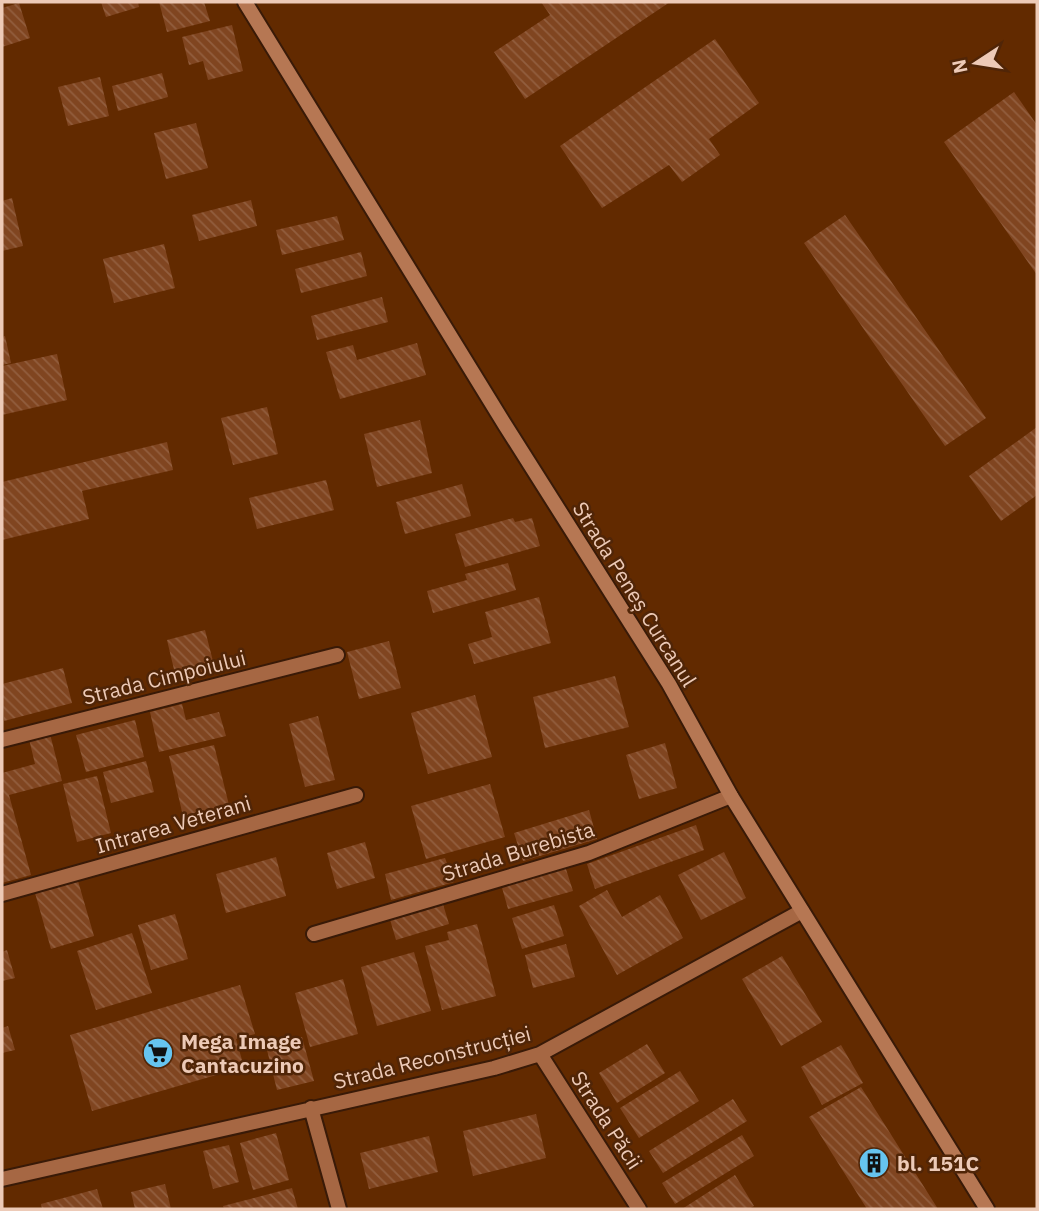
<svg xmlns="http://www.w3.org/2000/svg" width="1039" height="1211" viewBox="0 0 1039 1211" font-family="'IBM Plex Sans',sans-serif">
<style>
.building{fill:url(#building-back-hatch)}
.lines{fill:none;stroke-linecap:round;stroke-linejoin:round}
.street-casing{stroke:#391a07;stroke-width:18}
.secondary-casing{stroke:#391a07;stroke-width:18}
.street{stroke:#a66743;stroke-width:14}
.secondary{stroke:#b67753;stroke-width:14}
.labels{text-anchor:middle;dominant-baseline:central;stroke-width:5;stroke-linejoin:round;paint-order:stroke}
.street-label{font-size:21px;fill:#edcab7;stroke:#502507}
.poi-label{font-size:21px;font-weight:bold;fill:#edcab7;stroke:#502507;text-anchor:start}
</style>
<defs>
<pattern id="building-back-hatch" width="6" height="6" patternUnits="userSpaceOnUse" patternTransform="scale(1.75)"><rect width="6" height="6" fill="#804520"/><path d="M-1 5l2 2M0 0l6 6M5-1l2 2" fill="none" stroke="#925e3e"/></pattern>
</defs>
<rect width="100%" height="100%" fill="#622a00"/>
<path class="building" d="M101,2H138L139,7L106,17Z
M159,2H204L210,21L167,32Z
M541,2H670L525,99L494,52L550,15Z
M19,3L30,38L2,47V8Z
M232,25L243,71L208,80L203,61L189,65L182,37Z
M715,39L759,103L709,139L720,155L682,182L669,165L602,208L560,146Z
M162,73L168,97L118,111L112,86Z
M100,77L109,116L68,126L58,87Z
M1014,92L1037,125V275L944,142Z
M196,123L208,168L166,179L154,133Z
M12,198L23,246L2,251V201Z
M251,200L257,226L199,241L192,215Z
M845,215L986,418L945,446L804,243Z
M337,216L344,240L282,255L276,230Z
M164,244L175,288L114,303L103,259Z
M361,252L367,276L301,293L295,269Z
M382,297L388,322L317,340L311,316Z
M5,336L11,363L2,365V337Z
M417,343L426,375L340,399L326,352L353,345L357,360Z
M57,354L67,400L2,415V366Z
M267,407L278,454L233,465L221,418Z
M420,420L432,473L377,487L364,434Z
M1037,427V495L1001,521L969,476Z
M167,442L173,470L82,491L89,519L2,540V482Z
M326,480L334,510L257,529L249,498Z
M462,484L471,516L405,534L396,502Z
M513,518L515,522L532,518L540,546L465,567L455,534Z
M508,563L516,590L433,613L427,591L467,580L465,574Z
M539,597L551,643L474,664L468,644L492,637L485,612Z
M205,630L216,673L177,682L167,640Z
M389,641L401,688L359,699L347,652Z
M63,668L72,703L4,721L2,684Z
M615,676L629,727L545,748L533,697Z
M475,695L492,757L428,774L411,713Z
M182,704L186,720L219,712L226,736L159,752L150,712Z
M318,716L335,780L305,787L289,724Z
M135,720L144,757L86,772L76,735Z
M50,734L62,781L9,795L31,875L2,883V773L35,764L29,739Z
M665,743L677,788L639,799L626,755Z
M214,745L229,805L183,816L169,756Z
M146,761L154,792L111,803L103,772Z
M97,776L111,833L77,842L63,784Z
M490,784L505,837L426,859L411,806Z
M589,810L597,839L523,861L514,833Z
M696,825L704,850L595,889L587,864Z
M365,842L375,878L337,889L327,853Z
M724,852L746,898L701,920L678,875Z
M276,857L286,896L226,913L216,874Z
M445,858L454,882L391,900L385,874Z
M565,866L573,891L508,909L501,884Z
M78,881L94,936L51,949L35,893Z
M607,890L622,917L660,895L683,938L617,975L579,906Z
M442,901L449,924L396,940L389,916Z
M554,905L564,936L522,949L512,918Z
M175,914L188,959L151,970L138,925Z
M477,924L496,996L442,1010L425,946L449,940L447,932Z
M132,933L152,993L96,1010L77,951Z
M566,944L575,977L533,988L525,955Z
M7,950L15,978L2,981V952Z
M414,952L431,1011L377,1026L361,967Z
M782,956L822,1022L781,1046L742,979Z
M343,979L358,1034L310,1047L295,993Z
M240,985L255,1034L236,1039L244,1067L92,1111L70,1035Z
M8,1026L15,1050L2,1053V1028Z
M302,1037L314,1081L277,1090L266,1046Z
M647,1044L665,1073L617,1103L599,1073Z
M841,1045L863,1083L822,1105L801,1067Z
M680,1071L699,1101L639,1138L620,1108Z
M861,1087L938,1209H867L809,1117Z
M733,1099L747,1121L663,1173L649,1151Z
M536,1114L546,1158L473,1176L463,1131Z
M276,1133L289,1180L253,1190L240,1143Z
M742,1135L754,1156L675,1204L662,1183Z
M429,1136L438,1172L369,1189L360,1153Z
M229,1145L239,1182L213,1189L203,1151Z
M735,1175L754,1206L749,1209H682Z
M165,1184L171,1209H135L131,1192Z
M292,1188L298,1209H224L223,1206Z
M97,1189L103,1209H42L41,1204Z"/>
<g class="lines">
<g class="street-casing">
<path id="street" d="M2,740L337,655
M2,894L356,795
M314,934L589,853L731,796
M540,1054L639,1209
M311,1108L339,1209
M2,1179L494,1068L540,1054L802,911"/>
</g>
<g class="secondary-casing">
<path id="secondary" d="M245,2L505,425L669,684L731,796L987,1209"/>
</g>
<use href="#street" class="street"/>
<use href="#secondary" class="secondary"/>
</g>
<defs>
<g id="supermarket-disc" transform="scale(1.575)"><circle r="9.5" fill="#66c4ef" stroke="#502507"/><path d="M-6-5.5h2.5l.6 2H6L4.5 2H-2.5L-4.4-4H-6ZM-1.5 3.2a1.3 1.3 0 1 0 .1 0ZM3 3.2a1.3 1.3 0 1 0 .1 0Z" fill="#111"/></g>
<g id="building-disc" transform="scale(1.575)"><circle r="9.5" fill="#66c4ef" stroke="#502507"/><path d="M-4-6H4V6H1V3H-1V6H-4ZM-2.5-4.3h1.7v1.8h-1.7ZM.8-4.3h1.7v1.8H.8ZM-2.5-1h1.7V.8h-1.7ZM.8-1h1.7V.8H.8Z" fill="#111"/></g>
</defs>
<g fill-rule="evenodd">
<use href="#supermarket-disc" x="158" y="1053"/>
<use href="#building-disc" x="874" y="1163"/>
</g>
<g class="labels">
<g class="street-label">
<text transform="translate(635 594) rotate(58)">Strada Peneș Curcanul</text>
<text transform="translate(164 677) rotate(-14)">Strada Cimpoiului</text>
<text transform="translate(173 824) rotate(-16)">Intrarea Veterani</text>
<text transform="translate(518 851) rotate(-17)">Strada Burebista</text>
<text transform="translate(432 1057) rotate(-14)">Strada Reconstrucției</text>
<text transform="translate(607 1120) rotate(57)">Strada Păcii</text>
</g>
<g class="poi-label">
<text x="181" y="1041">Mega Image<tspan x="181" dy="24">Cantacuzino</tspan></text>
<text x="897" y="1163">bl. 151C</text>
</g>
</g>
<rect width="1039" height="1211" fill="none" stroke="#edcab7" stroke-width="7"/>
<g transform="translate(976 63) rotate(258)" stroke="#502507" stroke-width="5" paint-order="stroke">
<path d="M0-5L12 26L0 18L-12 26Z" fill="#edcab7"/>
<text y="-10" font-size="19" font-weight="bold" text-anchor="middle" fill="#edcab7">N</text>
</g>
</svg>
